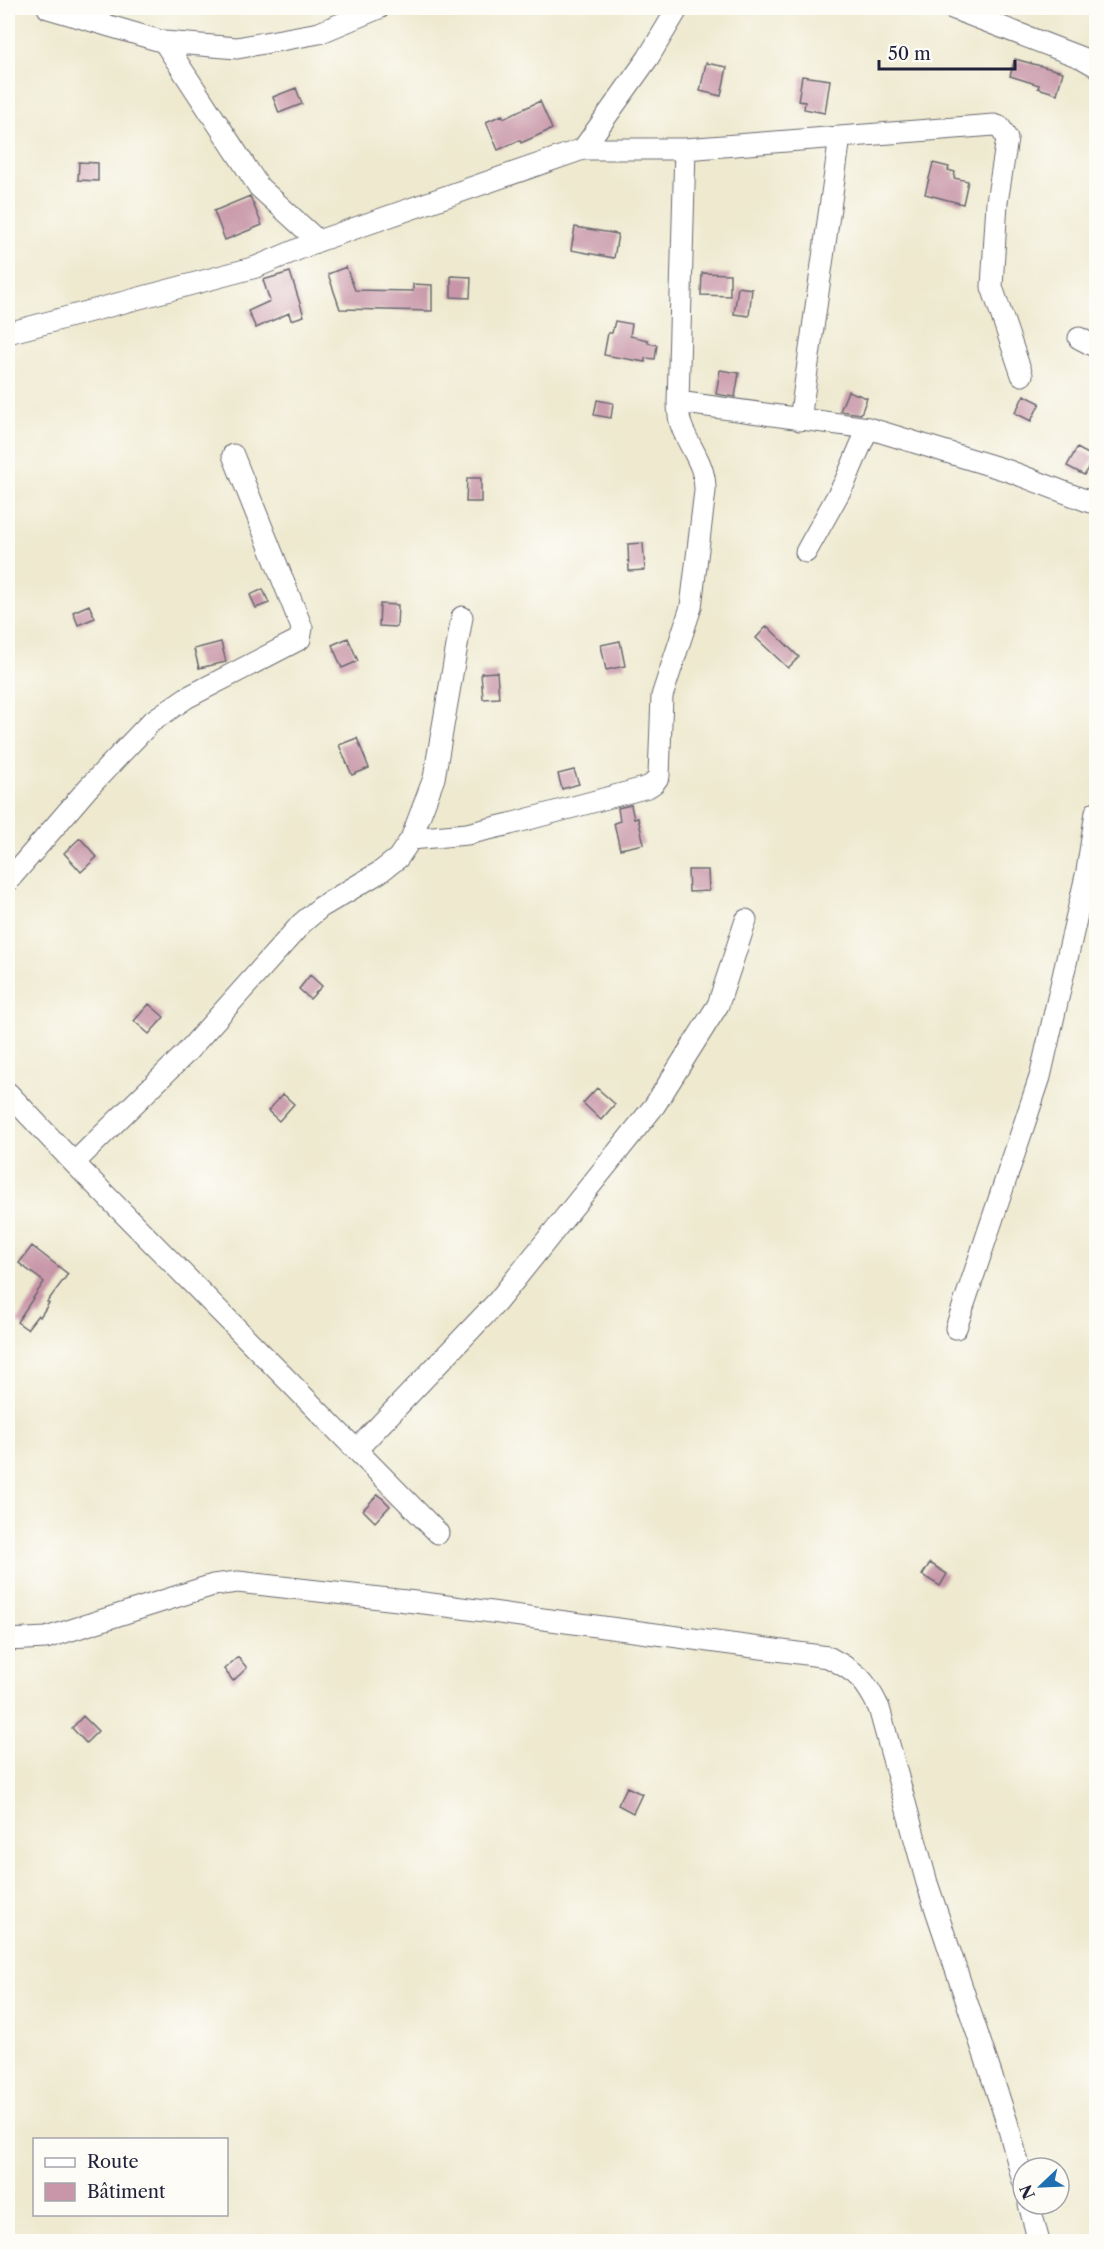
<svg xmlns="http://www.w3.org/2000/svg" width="1104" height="2249" viewBox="0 0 1104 2249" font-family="'Libre Caslon Text',serif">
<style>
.building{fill:#c896a8}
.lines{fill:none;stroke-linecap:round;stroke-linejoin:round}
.minor-casing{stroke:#69686f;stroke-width:23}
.minor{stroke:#fff;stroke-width:21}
</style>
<rect width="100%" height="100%" fill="#fdfcf7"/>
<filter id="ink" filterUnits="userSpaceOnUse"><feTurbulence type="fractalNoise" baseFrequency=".0167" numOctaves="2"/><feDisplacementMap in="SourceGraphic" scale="12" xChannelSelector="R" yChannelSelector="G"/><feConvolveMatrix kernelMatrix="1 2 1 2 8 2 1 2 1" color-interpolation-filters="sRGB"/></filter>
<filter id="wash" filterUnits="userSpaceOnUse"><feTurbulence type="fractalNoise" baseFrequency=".008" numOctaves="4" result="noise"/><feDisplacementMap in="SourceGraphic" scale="24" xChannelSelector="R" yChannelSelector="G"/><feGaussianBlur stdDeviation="1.35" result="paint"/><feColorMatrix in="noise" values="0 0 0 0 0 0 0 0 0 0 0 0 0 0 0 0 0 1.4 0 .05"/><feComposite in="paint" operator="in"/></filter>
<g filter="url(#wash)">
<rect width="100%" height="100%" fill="#eee9cf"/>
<g id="blocks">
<path class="building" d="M1015,59L1063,72L1057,94L1038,88L1039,85L1010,76Z
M706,63L727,67L721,96L700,91Z
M802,76L830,80L825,113L804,109L805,102L798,101Z
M296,88L302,104L279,113L273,97Z
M540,101L552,129L521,143L520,140L498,150L486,122L502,115L504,118Z
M79,162L98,163V181L78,180Z
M933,163L949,167L948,170L955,172L954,178L968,181L963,204L925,194Z
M250,196L262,225L225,240L214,211Z
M575,227L618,234L614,258L571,250Z
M346,267L355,290L413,291V284L432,285V311L340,309L328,274Z
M290,272L304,316L291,320L289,313L256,328L248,311L270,301L263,280Z
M702,273L730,274V296L701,295Z
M451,276L471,277L470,298L451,297Z
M738,287L752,289L749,316L734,314Z
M615,321L632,324L630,336L648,340V343L657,345L655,359L645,358V362L604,355L608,333H612Z
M720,370L739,373L735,397L716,394Z
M848,391L867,398L861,414L840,411Z
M1024,395L1040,403L1031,421L1015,413Z
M597,400L613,403L611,418L594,415Z
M1077,448L1094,457L1084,475L1067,466Z
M467,478H481V502H466Z
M643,543L645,570L629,571L628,544Z
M263,589L269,603L256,608L250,595Z
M380,604L398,605L397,627L379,626Z
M89,605L95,618L78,625L73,612Z
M767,626L799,657L788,668L756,638Z
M348,638L358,661L342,668L332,645Z
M620,641L625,666L606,670L601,645Z
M221,642L226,662L199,668L194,649Z
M497,672L499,698L483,699L481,673Z
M357,738L369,768L352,775L339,745Z
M574,770L579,784L562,789L558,774Z
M631,805L634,819L638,818L644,844L620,849L614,823L620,821L618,808Z
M80,838L97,857L81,872L64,853Z
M688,870H708L709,891L689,892Z
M310,975L322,986L310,999L299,989Z
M149,1004L164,1017L149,1034L134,1021Z
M597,1088L615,1104L601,1120L583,1103Z
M283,1094L294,1104L279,1121L268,1111Z
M32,1246L68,1274L47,1302L49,1303L40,1317L38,1315L27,1329L17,1322L44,1282L19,1263Z
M378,1494L390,1506L375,1522L363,1510Z
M930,1563L947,1574L940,1586L922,1575Z
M238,1657L247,1668L233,1681L224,1669Z
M83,1716L98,1731L86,1743L72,1728Z
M627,1787L642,1794L633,1813L618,1805Z"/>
</g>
</g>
<g filter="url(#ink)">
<use href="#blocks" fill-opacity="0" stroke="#69686f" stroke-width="1.5"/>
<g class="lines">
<g class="minor-casing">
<path id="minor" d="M48,8L164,42L237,48L319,33L379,8
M952,8L1082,58L1096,66
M164,42L259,187L318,241
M583,149L648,58L678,8
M8,333L256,267L318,241L583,149H685L994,125L1000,127L1007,139L997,202L992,287L1022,375
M1079,338L1096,347
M678,402L868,428L1009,471L1090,502H1096
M800,420L840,137
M806,552L845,482L868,428
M411,839L467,834L510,824L648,787L654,783L659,776L662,696L691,607L705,491C706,467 692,451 683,430C679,421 678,411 678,402L685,149
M8,881L88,788L151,722L186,698L300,639L302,628L233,455
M8,1093L74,1163L438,1533
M74,1163L186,1053L302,923L321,907L380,872L398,858L411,839L434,778L462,617
M956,1328L1040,1077L1087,871L1096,812
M357,1449L497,1302L655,1105L718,1005L746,920
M8,1640L46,1638L213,1585L238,1582L424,1603L828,1657C857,1672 865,1679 879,1708L927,1883L1007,2122L1023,2181
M1029,2204L1039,2242"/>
</g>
<use href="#minor" class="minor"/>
</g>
</g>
<rect width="1104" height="2249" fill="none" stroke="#fdfcf7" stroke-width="30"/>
<rect x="33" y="2138" width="195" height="78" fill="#fdfcf7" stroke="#a5a5ac" stroke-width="1.5"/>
<rect x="45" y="2158" width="30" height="9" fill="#ffffff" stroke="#a5a5ac" stroke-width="1.5"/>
<text x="87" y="2168" font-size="18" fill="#22223b">Route</text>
<rect x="45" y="2183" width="30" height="18" fill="#c896a8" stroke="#a5a5ac" stroke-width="1.5"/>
<text x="87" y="2198" font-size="18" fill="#22223b">Bâtiment</text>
<g transform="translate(1041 2186) rotate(247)"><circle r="28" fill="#fdfcf7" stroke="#a5a5ac" stroke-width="1.5"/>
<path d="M0-4.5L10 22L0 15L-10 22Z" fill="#1f6fb2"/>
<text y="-9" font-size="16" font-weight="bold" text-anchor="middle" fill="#22223b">N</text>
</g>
<path d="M879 60v9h136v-9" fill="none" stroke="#22223b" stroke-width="3"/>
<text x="888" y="60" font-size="18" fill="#22223b" stroke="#fdfcf7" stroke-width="4.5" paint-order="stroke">50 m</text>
</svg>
